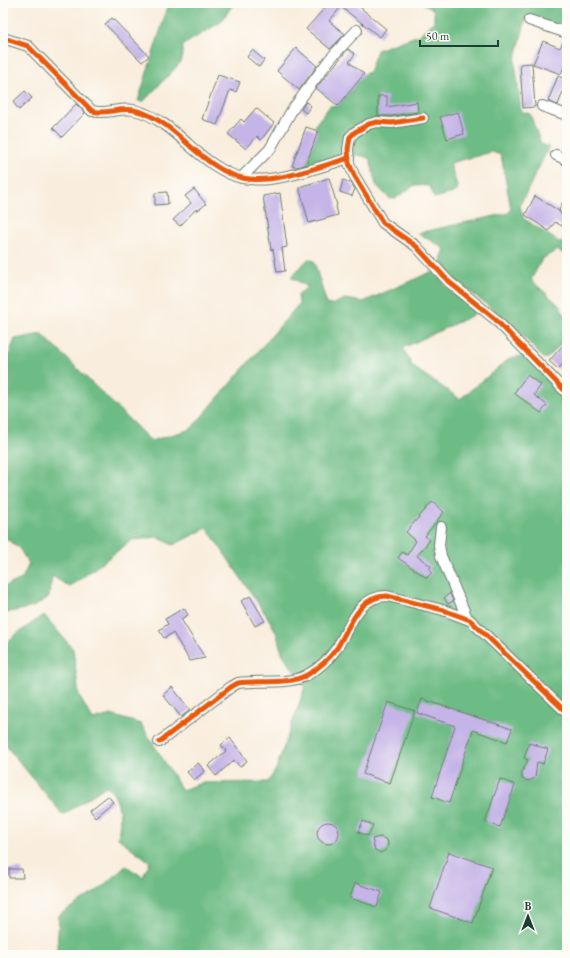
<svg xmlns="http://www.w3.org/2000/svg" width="570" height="958" viewBox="0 0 570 958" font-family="'EB Garamond',serif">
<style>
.forest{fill:#6ebc85;stroke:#467c5c}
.building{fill:#c5b4e7}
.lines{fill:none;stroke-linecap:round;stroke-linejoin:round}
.minor-casing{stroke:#6b7b6f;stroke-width:12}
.minor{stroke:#fff;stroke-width:10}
.cycleway-casing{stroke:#fdfcf7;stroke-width:8}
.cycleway{stroke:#e8590c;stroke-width:5}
</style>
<rect width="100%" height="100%" fill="#fdfcf7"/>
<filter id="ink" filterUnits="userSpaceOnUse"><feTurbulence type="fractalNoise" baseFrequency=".025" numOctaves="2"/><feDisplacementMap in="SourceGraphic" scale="8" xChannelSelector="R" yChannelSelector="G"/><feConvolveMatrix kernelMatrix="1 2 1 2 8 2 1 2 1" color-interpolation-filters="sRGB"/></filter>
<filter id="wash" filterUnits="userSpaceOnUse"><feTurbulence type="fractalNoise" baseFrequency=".012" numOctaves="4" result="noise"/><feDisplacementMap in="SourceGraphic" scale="16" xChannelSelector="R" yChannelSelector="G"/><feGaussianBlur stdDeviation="0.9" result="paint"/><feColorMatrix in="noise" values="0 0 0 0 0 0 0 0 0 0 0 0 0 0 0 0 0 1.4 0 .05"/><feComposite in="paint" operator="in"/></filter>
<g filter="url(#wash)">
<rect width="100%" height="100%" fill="#f9eddd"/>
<path class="forest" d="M169,3H234L221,22L183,45L181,62L143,102L138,101Z
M422,3H567V30L526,18L515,61L521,111L530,114L541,144L549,147L520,205L523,218L559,242L567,244V258L563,253L557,250L542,259L531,280L560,306L567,321V337L549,357L544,359L513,325L451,277L441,259L445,249L418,233L509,213L511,209L501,155L492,152L450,163L458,189L453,193L434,198L430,186L415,185L396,198L390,199L376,185L370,159C352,148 322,164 304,170L318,131L315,125L330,106H338L364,74L369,72L377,50L419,35L434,21V10Z
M308,259L314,261L327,305L334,304L345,299L363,302L431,272L437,274L451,292L476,307L473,315L403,348L413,367L460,399L509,359L524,355L567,397V955H44L57,950L59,915L97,891L126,866L143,877L150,862L118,838C121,818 122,800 106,786L63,815L3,742V646L15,635L44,615L73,649L79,696L93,720L111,715L141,724L182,790L201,783L268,782L276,769L305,687L282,653L276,632L270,621L207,528L173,545L157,537L132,540L70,587L52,576L49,597L33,607L10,612L3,616V587L22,579L29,564L19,548L3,536V370L15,339L42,334L151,441L191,429L299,304L298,294L308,287L291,277Z"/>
<g id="blocks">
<path class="building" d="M329,3H355L386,29L380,37L341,7L329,21L345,34L330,49L306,29Z
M112,18L149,56L142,62L105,24Z
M564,39H567V60L561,74L533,64L543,41L560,48Z
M296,48L317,66L299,90L277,71Z
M348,49L355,54L349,62L364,74L338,106L316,88Z
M252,50L264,60L259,67L247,57Z
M532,63L535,107L523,108L520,64Z
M218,75L240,82L236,92L230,90L217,125L202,119Z
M558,76L567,80L558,105L548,101Z
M25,91L32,98L19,110L13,102Z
M378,96H387V107L417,102L418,112L392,116H378Z
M306,102L311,106L306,113L301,109Z
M76,104L85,113L62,137L53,128Z
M256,108L274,123L261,140L257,136L246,149L228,134L241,119L244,122Z
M458,112L464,134L447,139L440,117Z
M306,127L318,131L306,165L295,167L292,166Z
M329,178L337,205L336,206L338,215L309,223L299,187Z
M343,180L351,183L355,189L352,196L340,192Z
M194,189L206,204L197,211L196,209L180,226L173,220L191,203L185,196Z
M167,192L168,204L155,205V193Z
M280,193L287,247L282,248L285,271L277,272L273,249L271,250L263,196Z
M535,196L559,211L562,216L567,217L562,226L555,222L549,231L525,215Z
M567,341V360L558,369L549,361Z
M527,375L541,385L534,395L547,405L541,413L514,393Z
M432,502L444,512L425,536L430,540L417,556L431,566L429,570L432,572L427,578L398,558L402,552L407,555L416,541L406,532Z
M450,593L453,601L448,604L444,598Z
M250,596L265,621L255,626L241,601Z
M184,608L188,615L181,619L205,658L190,661L173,633L164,638L159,630L168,624L165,619Z
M172,687L190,710L181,717L163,695Z
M422,699L512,729L507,742L473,730L449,803L432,797L455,726L417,713Z
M388,702L415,711L390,783L363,774Z
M230,738L247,761L240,767L234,760L216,776L208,766L226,751L221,745Z
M529,743L536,745L537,743V746L548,749L543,764L537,762L535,778L529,781L522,779V772L528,760L524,758Z
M198,763L205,771L194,780L187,772Z
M500,779L515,785L500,827L485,822Z
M108,796L113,802L95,817L90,810Z
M363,821L373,825L368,836L358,832Z
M317 833a11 11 0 1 1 22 0a11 11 0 1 1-22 0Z
M380,837L387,840L388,843L387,849L381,853L375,850L372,839Z
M449,852L492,867L473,923L430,908Z
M9,869H22L23,878H9Z
M355,883L382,892L377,907L350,898Z"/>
</g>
</g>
<g filter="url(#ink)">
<use href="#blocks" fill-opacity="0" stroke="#6b7b6f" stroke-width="1"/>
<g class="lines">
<g class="minor-casing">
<path id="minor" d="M529,20L567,33
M3,38L28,46L92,111C106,115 120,107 134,110C156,115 174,131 190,146C205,159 222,173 242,178C272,185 319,167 349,158
M542,106L567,115
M423,118L392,123L377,122L369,124L355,132L350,137L348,149L349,163L354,175L383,223L416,246L449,282L495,319L567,393
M556,155L567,160
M241,178L270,149L292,110L330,59L357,30
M565,210L567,206
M441,527L439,545L441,556L467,618
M159,742L231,687L238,683C258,680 290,685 307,675C318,669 330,658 337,648C350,627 358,596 387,596L443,610L470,620L567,713"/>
</g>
<use href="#minor" class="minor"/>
<g class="cycleway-casing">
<path id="cycleway" d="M3,38L28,46L92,111C106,115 120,107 134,110C156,115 174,131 190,146C205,159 222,173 242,178C272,185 319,167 349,158
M423,118L392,123L377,122L369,124L355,132L350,137L348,149L349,163L354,175L383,223L416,246L449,282L495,319L567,393
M159,742L231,687L238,683C258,680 290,685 307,675C318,669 330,658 337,648C350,627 358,596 387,596L443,610L470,620L567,713"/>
</g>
<use href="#cycleway" class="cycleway"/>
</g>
</g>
<rect width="570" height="958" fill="none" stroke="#fdfcf7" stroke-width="16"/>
<g transform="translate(528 916)" stroke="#fdfcf7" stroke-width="3" paint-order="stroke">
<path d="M0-3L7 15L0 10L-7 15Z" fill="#1f3d34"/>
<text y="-6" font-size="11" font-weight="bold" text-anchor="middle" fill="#1f3d34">B</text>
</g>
<path d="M420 40v6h78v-6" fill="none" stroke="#1f3d34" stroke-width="2"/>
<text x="426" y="40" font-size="12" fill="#1f3d34" stroke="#fdfcf7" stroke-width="3" paint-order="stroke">50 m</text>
</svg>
